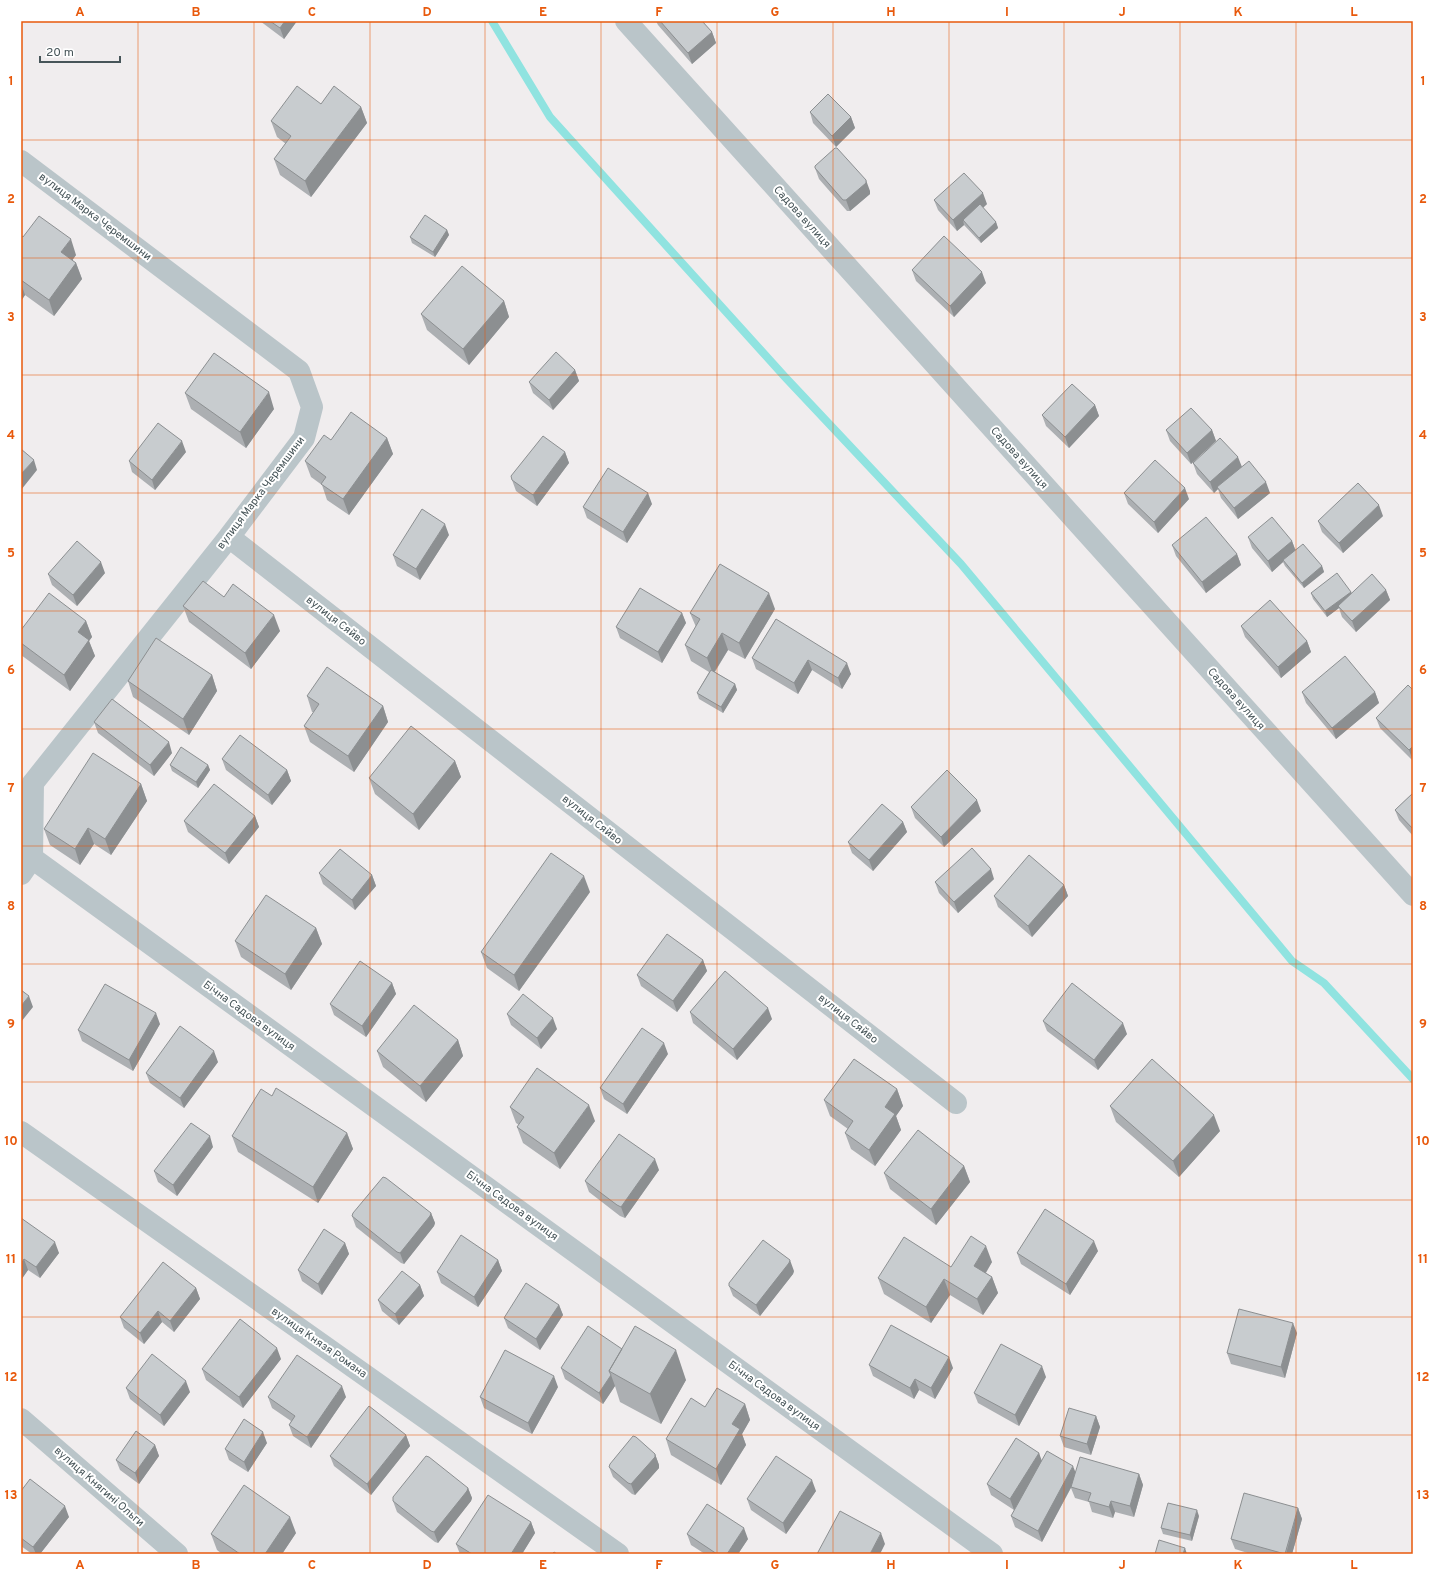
<svg xmlns="http://www.w3.org/2000/svg" width="1434" height="1575" viewBox="0 0 1434 1575" font-family="Overpass,sans-serif">
<style>
.lines{fill:none;stroke-linecap:round;stroke-linejoin:round}
.stream{stroke:#90e3e0;stroke-width:8}
.minor{stroke:#bac5c9;stroke-width:22}
.wall{fill:#acafb2}
.shaded-wall{fill:#8c8f91}
.building{fill:#c8cccf;stroke:#8c8f91}
.grid{fill:none;stroke:#e8590c;stroke-width:1;stroke-opacity:0.55}
.labels{text-anchor:middle;dominant-baseline:central;stroke-width:4;stroke-linejoin:round;paint-order:stroke}
.street-label{font-size:11px;fill:#475559;stroke:#fff}
.neatline{fill:none;stroke:#e8590c;stroke-width:1.5}
.grid-label{font-size:13px;text-anchor:middle;font-weight:bold;fill:#e8590c}
</style>
<rect width="100%" height="100%" fill="#f0edee"/>
<g class="lines">
<path class="stream" d="M492,21L550,117L785,377L961,564L1292,961L1324,983L1413,1079"/>
<path class="minor" d="M626,21L1413,895
M21,161L299,371L312,407L304,438L229,537L33,783
M229,537L956,1103
M32,858L992,1554
M21,874L32,858L33,783
M21,1132L618,1554
M21,1419L177,1554"/>
</g>
<path class="wall" d="M260,21H297L284,39Z
M656,21H702L712,32L716,43L692,64L658,25Z
M321,104L361,107L367,123L311,197L280,175L274,159L286,144L277,137L271,121Z
M810,112L851,117L855,128L836,147L813,123Z
M815,168L870,191V194L850,211H847L819,179Z
M934,200L987,204L983,208L996,222L998,228L981,243L964,225L957,231L938,210Z
M447,230L449,235L435,257L412,243L410,237Z
M21,236L23,237L76,255L72,260L76,263L82,279L54,316L25,295L21,301Z
M912,270L986,283L954,317L916,281Z
M504,301L509,317L469,365L427,330L421,314Z
M575,370L579,381L553,410L533,393L529,382Z
M185,393L274,409L246,448L191,409Z
M1095,405L1099,416L1069,448L1046,426L1042,415Z
M1166,430H1212L1216,441L1191,464L1170,441Z
M387,438L393,454L349,515L327,500L322,485L311,477L305,461L331,440Z
M186,452L155,490L132,472L129,461Z
M565,452L569,463L537,506L516,491L512,480Z
M1193,463L1242,467L1270,493L1238,519L1221,498L1218,489L1214,493L1197,474Z
M1124,493L1189,499L1158,533L1128,504Z
M652,504L627,543L587,518L583,507Z
M1383,516L1343,553L1322,532L1318,521Z
M449,535L420,580L397,566L393,555Z
M1248,537L1292,541L1295,549L1322,566L1324,572L1304,588L1285,566L1283,562L1272,572L1252,548Z
M1172,545L1237,554L1241,565L1206,593L1176,556Z
M105,573L77,606L52,585L48,574Z
M1386,590L1390,600L1356,632L1342,617L1339,608L1327,617L1313,599L1311,593L1351,592L1352,593Z
M224,597L280,631L251,669L189,622L183,606Z
M775,609L745,659L728,650L715,672L735,684L737,690L723,713L699,699L697,693L709,672L691,661L685,645L696,627L690,613Z
M682,613L686,623L662,663L620,638L616,627Z
M776,619L851,674L842,689L812,670L798,694L756,669L752,658Z
M86,621L92,637L89,641L95,656L70,691L21,655V630Z
M1241,626L1307,641L1311,652L1281,678L1245,637Z
M212,675L217,691L189,735L133,697L128,681Z
M1413,690V761L1380,728L1376,718Z
M1302,692H1375L1379,703L1336,739L1306,703Z
M307,696L383,706L388,722L354,772L310,742L304,726L314,712H312Z
M94,722L172,753L154,776L98,733Z
M222,759L287,770L291,781L272,805L226,770Z
M455,761L461,777L419,830L375,794L369,778Z
M170,765H208L210,770L198,788L172,771Z
M141,784L147,801L111,855L94,844L80,865L50,845L44,829Z
M1413,793V836L1399,820L1395,810Z
M911,807L981,811L944,847L915,818Z
M255,816L259,827L229,864L188,832L184,821Z
M903,822L907,832L873,871L852,853L848,842Z
M319,873L372,875L376,886L355,910L323,884Z
M994,879L958,913L939,893L935,882Z
M1064,885L1068,896L1032,937L998,907L994,896Z
M590,892L519,991L487,968L481,952Z
M316,928L322,944L291,990L241,957L235,941Z
M703,960L707,971L677,1012L641,986L637,975Z
M392,983L396,994L366,1037L334,1015L330,1004Z
M690,1012L772,1019L737,1060L693,1023Z
M507,1014L557,1029L541,1049L511,1025Z
M1043,1021L1127,1034L1098,1070L1047,1031Z
M160,1024L133,1071L82,1041L78,1030Z
M458,1040L463,1056L426,1102L383,1067L377,1051Z
M668,1054L627,1114L604,1099L600,1088Z
M218,1062L184,1108L150,1083L146,1073Z
M897,1089L903,1106L896,1116L901,1130L875,1166L851,1149L845,1133L848,1129L830,1116L824,1100Z
M272,1096L347,1133L353,1149L318,1203L238,1152L232,1136Z
M1110,1106L1220,1131L1179,1177L1116,1122Z
M510,1107L595,1121L560,1169L523,1143L517,1127L519,1125L516,1123Z
M213,1147L177,1196L158,1182L154,1171Z
M964,1166L970,1182L936,1225L890,1189L884,1173Z
M659,1170L625,1218L620,1216L589,1192L585,1181Z
M431,1213L435,1223L434,1226L404,1264L401,1263L356,1227L352,1216Z
M21,1218L59,1253L40,1278L28,1270L21,1280Z
M345,1243L349,1254L322,1295L302,1281L298,1270Z
M1098,1251L1070,1295L1021,1264L1017,1253Z
M498,1260L502,1271L478,1307L441,1283L437,1272Z
M992,1262L986,1273L992,1277L998,1293L983,1315L950,1295L931,1323L884,1294L878,1278L951,1267Z
M794,1271L793,1274L760,1316L733,1296L729,1286Z
M420,1285L424,1296L399,1325L382,1311L378,1300Z
M196,1288L200,1299L174,1332L162,1322L144,1344L124,1328L120,1317Z
M559,1305L563,1315L540,1350L508,1328L504,1318Z
M1297,1333L1285,1378L1231,1364L1227,1353Z
M622,1349L686,1380L661,1424L620,1402L615,1386L603,1404L565,1379L561,1368Z
M281,1359L243,1408L206,1380L202,1369Z
M869,1365L953,1368L935,1399L919,1390L914,1399L873,1376Z
M1046,1377L1019,1426L978,1403L974,1393Z
M558,1387L532,1434L484,1408L480,1397Z
M126,1388L190,1392L164,1426L130,1399Z
M268,1397H346L311,1448L293,1436L289,1425L291,1421L272,1408Z
M745,1404L750,1420L742,1434L746,1445L721,1485L671,1455L666,1439L705,1407Z
M1096,1416L1100,1427L1091,1455L1064,1447L1060,1436Z
M406,1435L410,1446L371,1495L334,1466L330,1456Z
M267,1443L248,1472L229,1460L225,1449Z
M155,1445L159,1456L139,1484L120,1470L116,1460Z
M1039,1453L1041,1461L1076,1472L1139,1474L1143,1485L1134,1517L1115,1512L1113,1518L1092,1512L1089,1502L1075,1498L1071,1488L1042,1542L1015,1527L1011,1516L1021,1498L1014,1510L991,1495L987,1484Z
M655,1454L659,1465V1468L635,1495L632,1494L613,1477L609,1467Z
M468,1488L472,1498L471,1501L438,1543L435,1542L397,1512L393,1501Z
M21,1491L69,1517L40,1554H32L21,1546Z
M816,1491L786,1534L751,1510L747,1499Z
M1298,1508L1302,1519L1292,1554H1251L1235,1549L1231,1539Z
M1199,1516L1192,1541L1163,1534L1161,1528Z
M531,1522L535,1533L522,1554H460L456,1544Z
M296,1533L282,1554H222L217,1550L211,1534Z
M687,1534L748,1539L738,1554H705L691,1545Z"/>
<path class="shaded-wall" d="M285,21H297L284,39L280,28Z
M712,32L716,43L692,64L688,53Z
M361,107L367,123L311,197L305,181Z
M851,117L855,128L836,147L832,136Z
M866,180L870,191V194L850,211L846,200Z
M983,193L987,204L966,223L963,220L964,225L957,231L953,220Z
M996,222L998,228L981,243L979,238Z
M447,230L449,235L435,257L433,252Z
M71,239L76,255L67,268L61,252Z
M76,263L82,279L54,316L49,300Z
M982,272L986,283L954,317L950,306Z
M21,283L25,295L21,301Z
M504,301L509,317L469,365L463,349Z
M575,370L579,381L553,410L549,400Z
M269,392L274,409L246,448L240,432Z
M1095,405L1099,416L1069,448L1065,437Z
M1212,430L1216,441L1191,464L1187,453Z
M387,438L393,454L349,515L343,499Z
M182,441L186,452L155,490L152,480Z
M565,452L569,463L537,506L533,495Z
M1238,457L1242,467L1217,487L1218,489L1214,493L1210,482Z
M34,460L37,470L21,490V474Z
M1266,482L1270,493L1238,519L1234,508Z
M1185,488L1189,499L1158,533L1154,522Z
M648,493L652,504L627,543L623,532Z
M1379,505L1383,516L1343,553L1339,543Z
M445,524L449,535L420,580L416,569Z
M1292,541L1296,552L1283,560V562L1272,572L1268,561Z
M1237,554L1241,565L1206,593L1202,582Z
M101,562L105,573L77,606L73,595Z
M1322,566L1324,572L1304,588L1302,583Z
M1386,590L1390,600L1356,632L1352,621Z
M1351,592L1353,597L1338,606L1339,608L1327,617L1325,611Z
M769,593L775,609L745,659L739,643Z
M682,613L686,623L662,663L658,652Z
M274,615L280,631L251,669L245,653Z
M86,621L92,637L89,641L95,656L70,691L64,675L78,632Z
M722,633L728,650L713,674L707,658Z
M1307,641L1311,652L1281,678L1278,667Z
M808,660L812,670L798,694L794,683Z
M847,663L851,674L842,689L838,678Z
M212,675L217,691L189,735L183,719Z
M735,684L737,690L723,713L721,707Z
M1375,692L1379,703L1336,739L1332,728Z
M383,706L388,722L354,772L348,756Z
M169,742L172,753L154,776L150,765Z
M1413,746V761L1409,750Z
M455,761L461,777L419,830L413,814Z
M208,765L210,770L198,788L196,782Z
M287,770L291,781L272,805L268,795Z
M141,784L147,801L111,855L105,839Z
M977,800L981,811L944,847L941,837Z
M255,816L259,827L229,864L225,853Z
M903,822L907,832L873,871L869,860Z
M88,828L94,844L80,865L75,849Z
M991,869L994,879L958,913L954,902Z
M372,875L376,886L355,910L352,900Z
M584,876L590,892L519,991L514,975Z
M1064,885L1068,896L1032,937L1028,926Z
M316,928L322,944L291,990L285,974Z
M703,960L707,971L677,1012L673,1001Z
M392,983L396,994L366,1037L362,1026Z
M29,996L33,1007L21,1022V1006Z
M768,1008L772,1019L737,1060L733,1049Z
M156,1013L160,1024L133,1071L129,1060Z
M553,1018L557,1029L541,1049L537,1038Z
M1123,1023L1127,1034L1098,1070L1094,1060Z
M458,1040L463,1056L426,1102L420,1086Z
M664,1043L668,1054L627,1114L623,1104Z
M214,1051L218,1062L184,1108L180,1098Z
M897,1089L903,1106L896,1116L901,1130L875,1166L869,1150L885,1107Z
M589,1105L595,1121L560,1169L554,1153Z
M1214,1115L1220,1131L1179,1177L1173,1161Z
M347,1133L353,1149L318,1203L313,1187Z
M210,1136L213,1147L177,1196L173,1185Z
M655,1159L659,1170L625,1218L621,1207Z
M964,1166L970,1182L936,1225L931,1209Z
M431,1213L435,1223L434,1226L404,1264L400,1253Z
M1094,1241L1098,1251L1070,1295L1066,1284Z
M55,1242L59,1253L40,1278L36,1267Z
M345,1243L349,1254L322,1295L318,1284Z
M986,1246L992,1262L980,1282L974,1266Z
M24,1259L28,1270L21,1280V1264Z
M498,1260L502,1271L478,1307L474,1297Z
M790,1260L794,1271L793,1274L760,1316L756,1305Z
M992,1277L998,1293L983,1315L977,1299Z
M944,1279L950,1295L931,1323L926,1307Z
M420,1285L424,1296L399,1325L395,1314Z
M196,1288L200,1299L174,1332L170,1321Z
M559,1305L563,1315L540,1350L536,1339Z
M158,1311L162,1322L144,1344L140,1333Z
M1293,1323L1297,1333L1285,1378L1281,1367Z
M277,1348L281,1359L243,1408L239,1397Z
M676,1350L686,1380L661,1424L650,1394Z
M949,1357L953,1368L935,1399L931,1388Z
M1042,1366L1046,1377L1019,1426L1015,1415Z
M611,1375L615,1386L603,1404L599,1393Z
M554,1376L558,1387L532,1434L528,1423Z
M915,1379L919,1390L914,1399L910,1388Z
M186,1381L190,1392L164,1426L160,1415Z
M342,1386L346,1397L311,1448L307,1437Z
M745,1404L750,1420L742,1434L746,1445L721,1485L716,1469L732,1424Z
M1096,1416L1100,1427L1091,1455L1087,1444Z
M263,1432L267,1443L248,1472L244,1462Z
M406,1435L410,1446L371,1495L367,1484Z
M155,1445L159,1456L139,1484L135,1473Z
M1039,1453L1043,1464L1014,1510L1010,1499Z
M655,1454L659,1465V1468L635,1495L631,1484Z
M1073,1466L1077,1476L1042,1542L1038,1531Z
M1139,1474L1143,1485L1134,1517L1130,1506Z
M812,1480L816,1491L786,1534L783,1523Z
M468,1488L472,1498L471,1501L438,1543L434,1532Z
M1111,1501L1115,1512L1113,1518L1109,1507Z
M65,1506L69,1517L40,1554H36L33,1547Z
M1298,1508L1302,1519L1292,1554H1286Z
M1197,1510L1199,1516L1192,1541L1190,1535Z
M290,1517L296,1533L282,1554H265Z
M531,1522L535,1533L522,1554H511Z
M744,1528L748,1539L738,1554H727Z
M881,1533L885,1544L880,1554H870Z
M1185,1548L1187,1554H1183Z"/>
<path class="building" d="M270,21H285L280,28Z
M660,21H702L712,32L688,53Z
M297,86L321,104L334,86L361,107L305,181L274,159L291,136L271,121Z
M828,94L851,117L832,136L810,112Z
M835,148H837L866,180V183L846,200H843L815,168V166Z
M964,173L983,193L953,220L934,200Z
M980,204L996,222L979,238L963,220Z
M425,215L447,230L433,252L410,237Z
M39,216L71,239L61,252L76,263L49,300L21,280V236L23,237Z
M944,236L982,272L950,306L912,270Z
M462,266L504,301L463,349L421,314Z
M556,352L575,370L549,400L529,382Z
M214,353L269,392L240,432L185,393Z
M1072,384L1095,405L1065,437L1042,415Z
M1191,408L1212,430L1187,453L1166,430Z
M351,412L387,438L343,499L321,484L326,477L305,461L324,435L331,440Z
M158,423L182,441L152,480L129,461Z
M543,436L565,452L533,495L512,480L511,476Z
M1220,438L1238,457L1210,482L1193,463Z
M21,449L34,460L21,474Z
M1155,460L1185,488L1154,522L1124,493Z
M1249,461L1266,482L1234,508L1217,487Z
M608,468L648,493L623,532L583,507Z
M1358,483L1379,505L1339,543L1318,521Z
M422,509L445,524L416,569L393,555Z
M1206,517L1237,554L1202,582L1172,545Z
M1272,517L1292,541L1268,561L1248,537Z
M77,541L101,562L73,595L48,574Z
M1303,544L1322,566L1302,583L1283,560Z
M720,564L769,593L739,643L722,633L707,658L685,645L700,619L690,613Z
M1337,573L1351,592L1325,611L1311,593Z
M1372,574L1386,590L1352,621L1338,606Z
M203,581L224,597L233,584L274,615L245,653L183,606Z
M640,588L682,613L658,652L616,627Z
M49,593L86,621L78,632L89,640L64,675L21,643V630Z
M1270,600L1307,641L1278,667L1241,626Z
M776,619L847,663L838,678L808,660L794,683L752,658Z
M156,638L212,675L183,719L128,681Z
M1345,656L1375,692L1332,728L1302,692Z
M327,667L383,706L348,756L304,726L319,704L307,696Z
M711,670L735,684L721,707L697,693Z
M1408,685L1413,690V746L1409,750L1376,718Z
M112,699L169,742L150,765L94,722Z
M411,726L455,761L413,814L369,778Z
M240,735L287,770L268,795L222,759Z
M181,747L208,765L196,782L170,765Z
M93,753L141,784L105,839L88,828L75,849L44,829Z
M947,770L977,800L941,837L911,807Z
M214,784L255,816L225,853L184,821Z
M1413,793V829L1395,810Z
M882,804L903,822L869,860L848,842Z
M972,848L991,869L954,902L935,882Z
M340,849L372,875L352,900L319,873Z
M551,853L584,876L514,975L481,952Z
M1029,855L1064,885L1028,926L994,896Z
M266,895L316,928L285,974L235,941Z
M667,934L703,960L673,1001L637,975Z
M360,961L392,983L362,1026L330,1004Z
M725,971L768,1008L733,1049L690,1012Z
M1072,983L1123,1023L1094,1060L1043,1021Z
M105,984L156,1013L129,1060L78,1030Z
M21,990L29,996L21,1006Z
M523,994L553,1018L537,1038L507,1014Z
M414,1005L458,1040L420,1086L377,1051Z
M180,1026L214,1051L180,1098L146,1073Z
M642,1028L664,1043L623,1104L600,1088Z
M854,1059L897,1089L885,1107L895,1114L869,1150L845,1133L853,1121L824,1100Z
M1152,1059L1214,1115L1173,1161L1110,1106Z
M537,1068L589,1105L554,1153L517,1127L524,1117L510,1107Z
M276,1088L347,1133L313,1187L232,1136L261,1089L272,1096Z
M191,1123L210,1136L173,1185L154,1171Z
M918,1130L964,1166L931,1209L884,1173Z
M619,1134L655,1159L621,1207L617,1205L585,1181Z
M383,1177L386,1178L431,1213L430,1216L400,1253L397,1252L352,1216L353,1213Z
M1045,1209L1094,1241L1066,1284L1017,1253Z
M21,1218L55,1242L36,1267L24,1259L21,1264Z
M324,1229L345,1243L318,1284L298,1270Z
M461,1235L498,1260L474,1297L437,1272Z
M971,1236L986,1246L974,1266L992,1277L977,1299L944,1279L926,1307L878,1278L904,1237L951,1267Z
M763,1240L790,1260L789,1263L756,1305L729,1286V1283Z
M163,1262L196,1288L170,1321L158,1311L140,1333L120,1317Z
M402,1271L420,1285L395,1314L378,1300Z
M526,1283L559,1305L536,1339L504,1318Z
M1239,1309L1293,1323L1281,1367L1227,1353Z
M240,1319L277,1348L239,1397L202,1369Z
M891,1325L949,1357L931,1388L915,1379L910,1388L869,1365Z
M588,1326L622,1349L609,1371L611,1375L599,1393L561,1368Z
M635,1326L676,1350L650,1394L609,1371Z
M1001,1344L1042,1366L1015,1415L974,1393Z
M505,1350L554,1376L528,1423L480,1397Z
M152,1354L186,1381L160,1415L126,1388Z
M297,1355L342,1386L307,1437L289,1425L295,1416L268,1397Z
M717,1388L745,1404L732,1424L740,1429L716,1469L666,1439L691,1398L705,1407Z
M369,1406L406,1435L367,1484L330,1456Z
M1069,1408L1096,1416L1087,1444L1060,1436Z
M244,1419L263,1432L244,1462L225,1449Z
M136,1431L155,1445L135,1473L116,1460Z
M633,1436L636,1437L655,1454V1457L631,1484L628,1483L609,1467L610,1464Z
M1016,1438L1039,1453L1010,1499L987,1484Z
M1047,1451L1073,1466L1038,1531L1011,1516Z
M426,1456L429,1457L468,1488L467,1491L434,1532L431,1531L393,1501V1497Z
M776,1456L812,1480L783,1523L747,1499Z
M1080,1457L1139,1474L1130,1506L1111,1501L1109,1507L1088,1501L1091,1493L1071,1487Z
M30,1479L65,1506L33,1547L21,1538V1491Z
M244,1485L290,1517L265,1554H240L211,1534Z
M1244,1493L1298,1508L1285,1554L1231,1539Z
M488,1495L531,1522L511,1554H472L456,1544Z
M1168,1503L1197,1510L1190,1535L1161,1528Z
M707,1504L744,1528L727,1554H717L687,1534Z
M840,1511L881,1533L870,1554H817Z
M1159,1540L1185,1548L1183,1554H1155Z
M554,1552L557,1554H552Z"/>
<path class="grid" d="M138,21V1554M254,21V1554M370,21V1554M485,21V1554M601,21V1554M717,21V1554M833,21V1554M949,21V1554M1064,21V1554M1180,21V1554M1296,21V1554M21,140H1413M21,258H1413M21,375H1413M21,493H1413M21,611H1413M21,729H1413M21,846H1413M21,964H1413M21,1082H1413M21,1200H1413M21,1317H1413M21,1435H1413"/>
<g class="labels">
<g class="street-label">
<text transform="translate(95 217) rotate(37)">вулиця Марка Черемшини</text>
<text transform="translate(802 217) rotate(48)">Садова вулиця</text>
<text transform="translate(1019 458) rotate(48)">Садова вулиця</text>
<text transform="translate(261 493) rotate(-53)">вулиця Марка Черемшини</text>
<text transform="translate(336 621) rotate(38)">вулиця Сяйво</text>
<text transform="translate(1236 699) rotate(48)">Садова вулиця</text>
<text transform="translate(592 820) rotate(38)">вулиця Сяйво</text>
<text transform="translate(249 1016) rotate(36)">Бічна Садова вулиця</text>
<text transform="translate(848 1019) rotate(38)">вулиця Сяйво</text>
<text transform="translate(512 1206) rotate(36)">Бічна Садова вулиця</text>
<text transform="translate(319 1343) rotate(35)">вулиця Князя Романа</text>
<text transform="translate(774 1396) rotate(36)">Бічна Садова вулиця</text>
<text transform="translate(99 1487) rotate(41)">вулиця Княгині Ольги</text>
</g>
</g>
<rect width="1434" height="1575" fill="none" stroke="#ffffff" stroke-width="44"/>
<path d="M40 56v6h80v-6" fill="none" stroke="#475559" stroke-width="2"/>
<text x="46" y="56" font-size="12" fill="#475559" stroke="#ffffff" stroke-width="3" paint-order="stroke">20 m</text>
<rect x="22" y="22" width="1390" height="1531" class="neatline"/>
<g class="grid-label">
<text x="80" y="16">A</text>
<text x="196" y="16">B</text>
<text x="312" y="16">C</text>
<text x="427" y="16">D</text>
<text x="543" y="16">E</text>
<text x="659" y="16">F</text>
<text x="775" y="16">G</text>
<text x="891" y="16">H</text>
<text x="1007" y="16">I</text>
<text x="1122" y="16">J</text>
<text x="1238" y="16">K</text>
<text x="1354" y="16">L</text>
<text x="11" y="85">1</text>
<text x="1423" y="85">1</text>
<text x="11" y="203">2</text>
<text x="1423" y="203">2</text>
<text x="11" y="321">3</text>
<text x="1423" y="321">3</text>
<text x="11" y="439">4</text>
<text x="1423" y="439">4</text>
<text x="11" y="557">5</text>
<text x="1423" y="557">5</text>
<text x="11" y="674">6</text>
<text x="1423" y="674">6</text>
<text x="11" y="792">7</text>
<text x="1423" y="792">7</text>
<text x="11" y="910">8</text>
<text x="1423" y="910">8</text>
<text x="11" y="1028">9</text>
<text x="1423" y="1028">9</text>
<text x="11" y="1145">10</text>
<text x="1423" y="1145">10</text>
<text x="11" y="1263">11</text>
<text x="1423" y="1263">11</text>
<text x="11" y="1381">12</text>
<text x="1423" y="1381">12</text>
<text x="11" y="1499">13</text>
<text x="1423" y="1499">13</text>
<text x="80" y="1569">A</text>
<text x="196" y="1569">B</text>
<text x="312" y="1569">C</text>
<text x="427" y="1569">D</text>
<text x="543" y="1569">E</text>
<text x="659" y="1569">F</text>
<text x="775" y="1569">G</text>
<text x="891" y="1569">H</text>
<text x="1007" y="1569">I</text>
<text x="1122" y="1569">J</text>
<text x="1238" y="1569">K</text>
<text x="1354" y="1569">L</text>
</g>
</svg>
